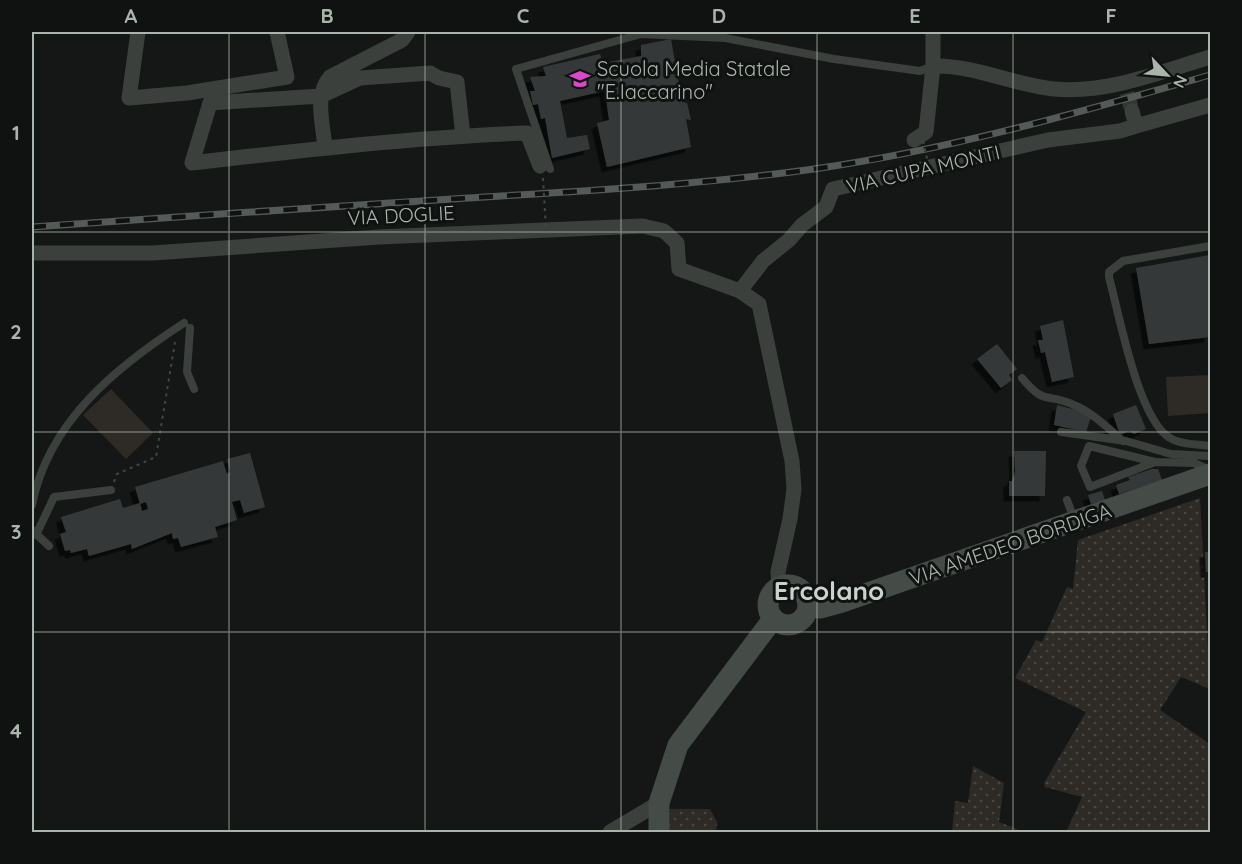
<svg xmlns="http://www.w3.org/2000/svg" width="1242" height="864" viewBox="0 0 1242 864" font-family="Quicksand,sans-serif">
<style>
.grass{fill:url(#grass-dots)}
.pitch{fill:#2e2a26}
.building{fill:#363937;filter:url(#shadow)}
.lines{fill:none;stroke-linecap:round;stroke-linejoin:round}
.street-tunnel{stroke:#333734;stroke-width:15;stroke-dasharray:15 8;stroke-linecap:butt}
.path{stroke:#414742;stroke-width:2;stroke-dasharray:3 4.5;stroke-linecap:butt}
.lane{stroke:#3c403d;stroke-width:8}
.street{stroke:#3c403d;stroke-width:15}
.secondary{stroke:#454b47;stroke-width:21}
.rail-casing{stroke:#545a56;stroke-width:7}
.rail{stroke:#101211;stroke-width:4.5;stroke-dasharray:14;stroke-linecap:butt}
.path-bridge{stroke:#414742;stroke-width:2;stroke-dasharray:3 4.5;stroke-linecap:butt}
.grid{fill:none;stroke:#a9b5ab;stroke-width:1.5;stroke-opacity:0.55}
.labels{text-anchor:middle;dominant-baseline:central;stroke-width:6;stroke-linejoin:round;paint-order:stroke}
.poi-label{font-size:20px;fill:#a9b5ab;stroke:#101211;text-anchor:start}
.street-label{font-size:20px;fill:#a9b5ab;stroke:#101211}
.district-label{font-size:26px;font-weight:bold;fill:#c9d2cb;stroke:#101211}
.neatline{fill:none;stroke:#a9b5ab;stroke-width:2}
.grid-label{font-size:20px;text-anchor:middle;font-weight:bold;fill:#a9b5ab}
</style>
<defs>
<pattern id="grass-dots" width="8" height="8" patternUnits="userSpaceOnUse" patternTransform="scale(1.5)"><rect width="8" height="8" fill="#2e2a26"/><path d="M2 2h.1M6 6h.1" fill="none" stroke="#494743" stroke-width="1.8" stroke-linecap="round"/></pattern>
<filter id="shadow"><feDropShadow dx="-5.5" dy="5.5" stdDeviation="0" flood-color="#0009"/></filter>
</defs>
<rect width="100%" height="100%" fill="#151716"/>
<path class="grass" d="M1200,498L1210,689L1181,677L1160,710L1210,744V832H1066L1082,797L1045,787L1044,783L1086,712L1015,678L1036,640L1042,642L1067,587L1073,589L1078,540Z
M973,766L1004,783L999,822L1024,832H952L955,801L968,803Z
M670,809H710L717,822L716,832H669Z"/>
<path class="pitch" d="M1210,375V413L1168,416L1166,377Z
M111,389L153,433L126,459L83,415Z"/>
<path class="building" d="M671,39L682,102L687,103L691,120L686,119L691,147L607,167L597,123L609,120L605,91L560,101L567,138L587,135L590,149L552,158L545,118L541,119L538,104L533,105L530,91H535L530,77L546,76L543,67L600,54L603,63L641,56V45Z
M1210,255V283H1208L1210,337L1149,344L1136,268Z
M1063,320L1074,377L1052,382L1045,352L1041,353L1038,340H1043L1040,326Z
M997,344L1017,369L1009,375L1012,380L1001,388L977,359Z
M1057,405L1080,411L1091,417L1086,432L1054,425Z
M1136,405L1146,429L1134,434L1129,431L1120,435L1113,414Z
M1014,451H1046L1045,496H1009V481H1012L1015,472Z
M250,453L265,507L244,513L240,500L232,502L237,520L215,527L218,537L181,547L178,538L173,539L172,533L132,549L131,544L89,556L87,549L71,553L70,550L65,551L60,534L66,532L61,517L120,499L123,508L140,503L142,511L148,509L146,502L140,504L135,487L223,461L227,474L230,472L227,459Z
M1152,469H1158L1162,480L1119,494L1116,485L1130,480L1128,477Z
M1102,491L1105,500L1091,504L1088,495Z
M1205,552H1210V572H1206Z"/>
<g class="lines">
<path class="street-tunnel" d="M1127,93L1132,111"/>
<path class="path" d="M114,482L117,474L156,457L175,342"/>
<path class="lane" d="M550,169L516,69L641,34L725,38L834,59L920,71L933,66
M1210,246L1123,261L1109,272V277C1119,314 1138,419 1170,438C1181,445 1198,444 1210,446
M190,328L187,372L194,389
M1022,378C1046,407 1047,392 1074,405C1093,413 1108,428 1123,441
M1061,432L1126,441L1171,454L1210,456
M1155,462L1090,487L1081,466L1089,446L1155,462L1194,463L1203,467L1208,474
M1067,500L1074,519
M32,505C48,422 116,367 184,323
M32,530L49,546
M36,535L54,497L111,490"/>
<path class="street" d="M138,32L129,98L187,93L287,77L277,32
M933,66C975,65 1013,85 1054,89C1107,94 1161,72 1210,57
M1132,111L1136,126L1210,105
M463,136L457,82L439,78L430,73L360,78L321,96L210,103L192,163C304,150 415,137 527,133L540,166
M914,140L926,132L933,66V32
M325,147C323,125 314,95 330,77L402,40L408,32
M32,253H153L379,237L643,226L664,231L677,243L679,269L740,291L759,304L792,461L794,489L790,519L778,572L779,586
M740,291L763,261L789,240L802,225L826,207L833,189L1048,140L1120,131L1136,126
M610,832L659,803"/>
<path class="secondary" d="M768 605a20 20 0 1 1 40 0a20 20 0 1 1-40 0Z
M808,607L820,608L842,602L1210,474
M659,832V803L678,745L773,619"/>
<g class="rail-casing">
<path id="rail" d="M32,227C177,217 323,207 468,198C584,191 699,185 814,169C949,150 1080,112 1210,75"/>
</g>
<use href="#rail" class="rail"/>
<path class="path-bridge" d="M923,141L928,163
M543,178L546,229"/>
</g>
<path class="grid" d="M229,32V832M425,32V832M621,32V832M817,32V832M1013,32V832M32,232H1210M32,432H1210M32,632H1210"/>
<defs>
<g id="school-bare" transform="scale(1.62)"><path d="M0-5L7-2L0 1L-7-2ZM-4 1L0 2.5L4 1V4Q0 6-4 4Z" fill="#db49c9" stroke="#101211" stroke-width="2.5" paint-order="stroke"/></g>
</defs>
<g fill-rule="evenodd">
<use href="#school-bare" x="580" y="79"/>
</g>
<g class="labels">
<g class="poi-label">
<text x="597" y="68">Scuola Media Statale<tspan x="597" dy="23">"E.Iaccarino"</tspan></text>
</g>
<g class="street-label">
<text transform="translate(923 169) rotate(-13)">VIA CUPA MONTI</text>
<text transform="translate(401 215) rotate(-3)">VIA DOGLIE</text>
<text transform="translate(1010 544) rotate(-19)">VIA AMEDEO BORDIGA</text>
</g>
<g class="district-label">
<text x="829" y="590">Ercolano</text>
</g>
</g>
<rect width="1242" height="864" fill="none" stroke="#101211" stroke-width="66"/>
<g transform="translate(1167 75) rotate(116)" stroke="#101211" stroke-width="4.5" paint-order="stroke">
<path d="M0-4.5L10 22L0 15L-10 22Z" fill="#a9b5ab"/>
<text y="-9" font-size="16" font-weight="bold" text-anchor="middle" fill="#a9b5ab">N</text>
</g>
<rect x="33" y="33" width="1176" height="798" class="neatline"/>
<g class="grid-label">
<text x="131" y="23">A</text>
<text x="327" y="23">B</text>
<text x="523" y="23">C</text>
<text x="719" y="23">D</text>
<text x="915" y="23">E</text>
<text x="1111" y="23">F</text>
<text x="16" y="140">1</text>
<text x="16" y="339">2</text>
<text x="16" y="539">3</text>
<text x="16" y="738">4</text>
</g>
</svg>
